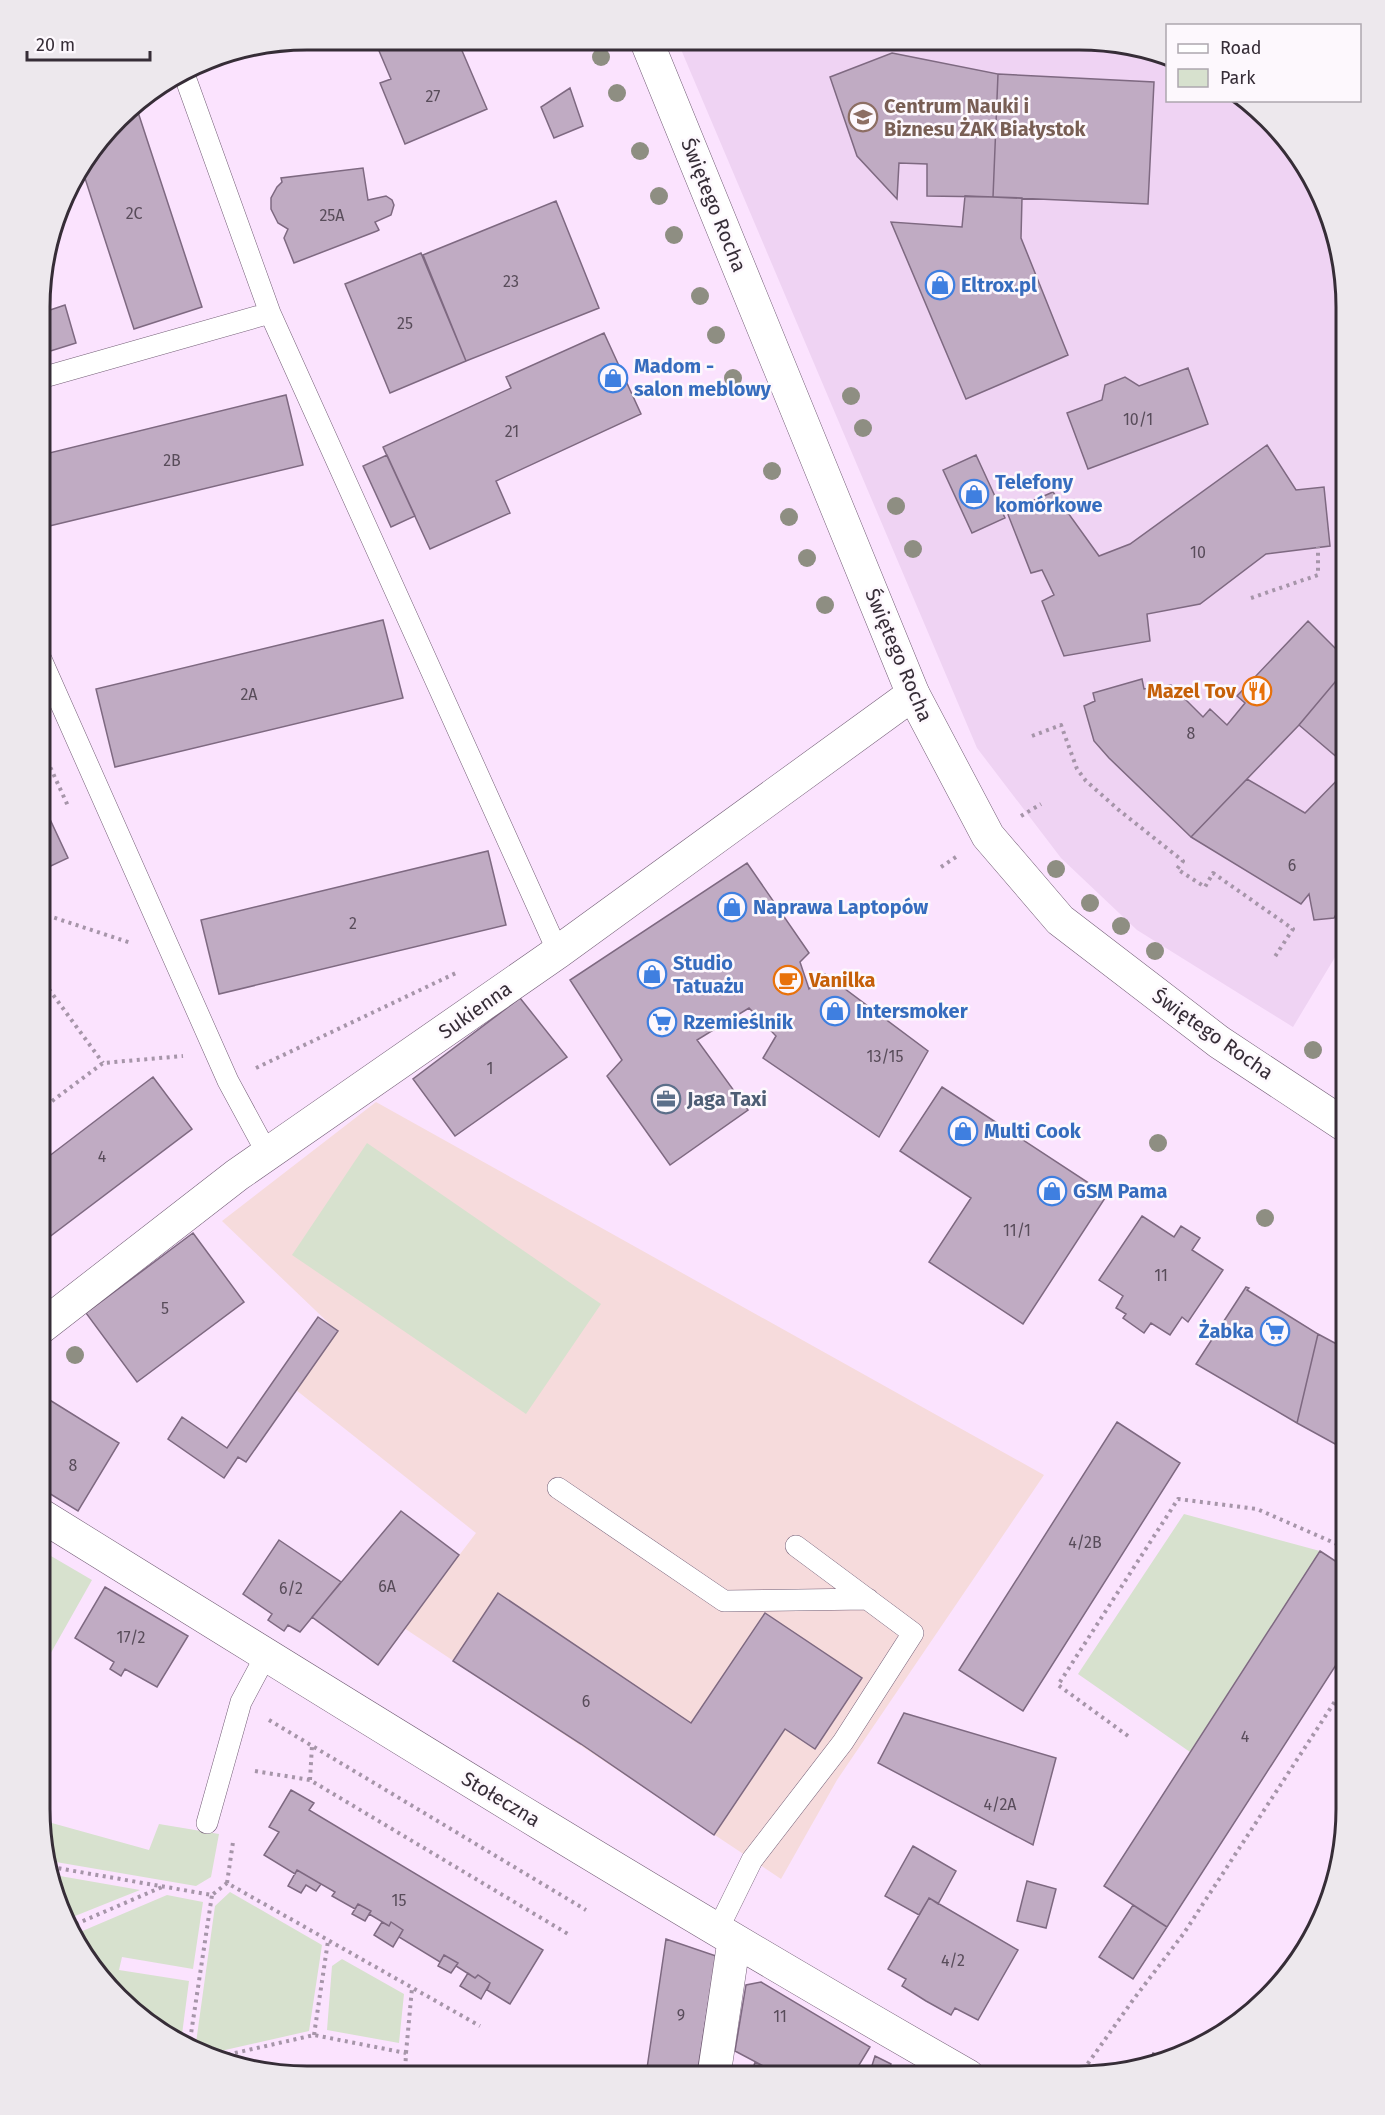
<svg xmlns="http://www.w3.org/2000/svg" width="1385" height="2115" viewBox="0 0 1385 2115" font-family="'Fira Sans',sans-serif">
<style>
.built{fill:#efd3f3}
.education{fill:#f6dbdc}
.green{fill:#d7e1ce}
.building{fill:#c0abc3;stroke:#7e6981;stroke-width:1.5}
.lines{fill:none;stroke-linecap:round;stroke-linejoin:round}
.service-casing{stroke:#735e76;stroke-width:22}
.minor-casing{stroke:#735e76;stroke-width:34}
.tertiary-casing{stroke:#735e76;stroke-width:34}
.path{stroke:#a695a9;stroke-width:4;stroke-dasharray:3 4.5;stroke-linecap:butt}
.service{stroke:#fff;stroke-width:21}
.minor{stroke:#fff;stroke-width:33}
.tertiary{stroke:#fff;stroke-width:33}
.tree{fill:#8e8e82}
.labels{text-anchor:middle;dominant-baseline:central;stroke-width:5;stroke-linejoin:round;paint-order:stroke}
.number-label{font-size:16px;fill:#584c5a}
.education-label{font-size:20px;font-weight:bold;fill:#785e54;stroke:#fdf8fd;text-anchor:start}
.street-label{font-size:20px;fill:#362d37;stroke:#fdf8fd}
.shop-label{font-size:20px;font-weight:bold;fill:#366cbe;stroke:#fdf8fd;text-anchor:start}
.food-label{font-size:20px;font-weight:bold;fill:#c56008;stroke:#fdf8fd;text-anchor:end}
.service-label{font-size:20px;font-weight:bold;fill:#4e5e75;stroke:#fdf8fd;text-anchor:start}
.rim{fill:none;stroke:#362d37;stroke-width:3}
</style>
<rect width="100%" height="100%" fill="#fbe3fe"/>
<path class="built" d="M677,40L1114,41L1167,56L1168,100L1247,101L1290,143L1325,204L1346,307V939L1293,1027L1137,930L1061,858L977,748Z"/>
<path class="education" d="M376,1102L1044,1475L837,1780L781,1879L404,1628L476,1533L296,1390L337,1331L222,1221Z"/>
<path class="green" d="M367,1143L601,1304L526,1414L292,1255Z
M1184,1514L1320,1551L1190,1752L1078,1674Z
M39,1549L92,1580L39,1674Z
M41,1820L149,1850L159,1824L219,1834L211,1877L196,1886L50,1861Z
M60,1876L140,1890L70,1918L62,1915C55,1902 58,1890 60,1876Z
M230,1892L322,1945L309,2031L203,2055L195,2050L215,1906Z
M167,1895L203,1902L193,1969L122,1957L119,1970L189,1981L181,2042L144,2021L95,1972L73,1935Z
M342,1959L404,1994L399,2043L327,2030L332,1966Z"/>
<path class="building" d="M374,39H457L487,109L405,144L380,83L391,79Z
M892,53L998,74L993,197L927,196V164L899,163L897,199L857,156L830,77Z
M998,74L1154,82L1148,204L993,197Z
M570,88L583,126L554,138L541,107Z
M135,103L202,307L134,329L81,166L130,105Z
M363,168L368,200L386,196L392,200L394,205L391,215L375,222L379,230L377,231L294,263L284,238L288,229L278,223L271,209V198L277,187L282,182L281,178Z
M965,196L1022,198L1021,238L1068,355L966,399L891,222L962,227Z
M556,201L599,308L466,361L423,255Z
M421,253L466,361L390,393L345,284Z
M65,305L76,343L41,354V313Z
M604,333L641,414L496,481L510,513L430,549L383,447L511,388L506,377Z
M1188,368L1208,424L1088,469L1067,413L1102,400L1105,385L1125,377L1139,386Z
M286,395L303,465L41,528V455Z
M1267,445L1296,490L1324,487L1330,546L1266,554L1200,604L1147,614L1150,641L1064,656L1042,601L1054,595L1042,570L1031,573L1007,512L1053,492L1099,556L1130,544Z
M387,455L415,516L391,527L363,466Z
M976,455L1005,518L972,533L943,470Z
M383,620L403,698L115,767L96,689Z
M1308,621L1346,659V669L1299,725L1191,837L1109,758L1094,741L1084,706L1095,701L1093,693L1142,679L1144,689L1171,685L1203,717L1210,709L1227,725L1245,703L1237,696Z
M1346,669V765L1299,725Z
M1346,771V896L1334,918L1314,920L1309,894L1301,904L1191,837L1247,779L1305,813Z
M41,800L68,858L40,871Z
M488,851L506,925L219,994L201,920Z
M747,863L809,953L800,962L809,989L825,974L928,1051L879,1137L763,1058L776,1036L749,1008L697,1040L748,1110L670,1165L607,1076L622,1060L570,980Z
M520,998L567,1057L455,1136L413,1079Z
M153,1077L192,1129L40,1244V1163Z
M942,1087L1107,1195L1023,1324L929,1262L971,1198L900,1151Z
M1142,1216L1174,1237L1181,1226L1200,1238L1192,1250L1223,1270L1188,1322L1182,1317L1170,1335L1151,1323L1144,1333L1123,1318L1126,1314L1116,1308L1123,1296L1099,1280Z
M193,1233L244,1302L137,1382L86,1313Z
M1246,1287L1249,1288L1247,1290L1318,1334L1297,1423L1196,1364Z
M318,1317L338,1331L246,1462L238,1457L224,1478L168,1439L182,1417L227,1448Z
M1318,1334L1346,1349V1450L1297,1423Z
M40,1394L119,1443L78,1511L39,1487Z
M1117,1422L1180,1463L1023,1711L959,1670Z
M401,1511L459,1555L378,1665L312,1617Z
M279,1540L341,1582L300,1632L288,1625L284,1631L268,1620L272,1614L243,1594Z
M1320,1551L1346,1568L1345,1651L1167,1927L1104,1886Z
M105,1587L188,1636L157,1687L125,1669L121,1676L110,1669L114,1662L75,1638Z
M498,1593L691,1723L765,1613L862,1678L815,1749L785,1729L714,1835L581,1744L453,1661Z
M904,1713L1056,1758L1033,1845L878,1763Z
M291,1790L314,1803L309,1810L543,1950L510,2004L487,1990L490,1983L478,1975L475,1978L456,1966L458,1963L444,1955L440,1962L399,1937L403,1930L391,1922L389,1926L369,1914L371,1911L358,1904L355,1909L332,1896L335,1892L297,1870L295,1874L264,1855L279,1832L269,1827Z
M913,1846L956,1871L938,1904L929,1898L919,1915L885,1896Z
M297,1870L321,1884L316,1891L306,1885L301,1893L288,1886Z
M1027,1881L1056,1889L1046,1928L1017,1921Z
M929,1898L1018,1950L978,2020L955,2008L951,2015L926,2001L902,1986L906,1979L888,1969Z
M358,1904L371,1911L365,1921L352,1914Z
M1133,1905L1167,1927L1133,1979L1099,1957Z
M382,1922L389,1926L391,1922L403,1930L393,1947L374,1935Z
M666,1939L716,1956L697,2075H646Z
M444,1955L458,1963L451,1973L438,1966Z
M468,1973L475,1978L478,1975L490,1983L481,1999L460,1986Z
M761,1982L870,2047L853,2075H780L735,2051L746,1985Z
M1153,2053L1166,2058L1149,2062Z
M875,2056L891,2064L888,2075H869Z
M755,2062L780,2075H751Z"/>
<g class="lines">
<g class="service-casing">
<path id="service" d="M184,74L270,313L558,952
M41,378L270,313
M41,659L228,1081L267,1153
M558,1488L724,1601L868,1599
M207,1823L241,1702L266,1655
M717,1931L752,1860L843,1742L913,1633L796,1546"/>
</g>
<g class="minor-casing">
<path id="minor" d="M40,1328L237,1175L558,952L913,694
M39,1514C347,1705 654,1897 968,2076
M714,2075L734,1941"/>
</g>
<g class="tertiary-casing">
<path id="tertiary" d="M646,40L913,694L988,836L1060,920L1219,1042L1346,1126"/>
</g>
<path class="path" d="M1251,598L1318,575V547
M1032,736L1061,725L1077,769L1086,781L1120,811L1183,861L1177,869L1205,887L1213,873L1293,929L1274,958
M41,747L68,806
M1021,816L1041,804
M941,867L956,857
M40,913L131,943
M40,977L103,1063
M256,1068L458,972
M40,1110L103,1063L183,1056
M1346,1328L1336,1323L1346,1307
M269,1720L586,1910
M1128,1736L1058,1685L1178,1499L1257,1509L1346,1548
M255,1771L310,1780L568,1934
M310,1780L312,1745
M51,1867L212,1895L227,1883L480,2026
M227,1883L233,1842
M69,1927L162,1887
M314,2035L328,1941
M189,2047L212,1895
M406,2053L412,1988
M213,2058L314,2035L406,2053L405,2074
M1079,2076L1133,2000L1184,1933L1345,1686"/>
<use href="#service" class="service"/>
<use href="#minor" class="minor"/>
<use href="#tertiary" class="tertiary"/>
</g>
<g class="tree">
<circle cx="601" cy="57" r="9"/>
<circle cx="617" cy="93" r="9"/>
<circle cx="640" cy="151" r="9"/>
<circle cx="659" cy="196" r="9"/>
<circle cx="674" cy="235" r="9"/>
<circle cx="700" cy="296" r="9"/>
<circle cx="716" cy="335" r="9"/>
<circle cx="733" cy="378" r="9"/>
<circle cx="851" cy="396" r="9"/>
<circle cx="863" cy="428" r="9"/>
<circle cx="772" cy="471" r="9"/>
<circle cx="896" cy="506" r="9"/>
<circle cx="789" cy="517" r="9"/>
<circle cx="913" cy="549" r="9"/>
<circle cx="807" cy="558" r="9"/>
<circle cx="825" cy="605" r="9"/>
<circle cx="1056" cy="869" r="9"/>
<circle cx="1090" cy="903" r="9"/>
<circle cx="1121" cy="926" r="9"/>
<circle cx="1155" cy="951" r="9"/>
<circle cx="1313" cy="1050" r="9"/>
<circle cx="1158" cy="1143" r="9"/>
<circle cx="1265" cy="1218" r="9"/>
<circle cx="75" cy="1355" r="9"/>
</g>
<defs>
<g id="university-ring" transform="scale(1.5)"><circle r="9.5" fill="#fdf8fd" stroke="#8d6e63" stroke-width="1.5"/><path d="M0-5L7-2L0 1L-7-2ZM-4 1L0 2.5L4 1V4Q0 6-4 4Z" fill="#8d6e63"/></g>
<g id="shop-ring" transform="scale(1.5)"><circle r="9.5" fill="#fdf8fd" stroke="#3f7fe0" stroke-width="1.5"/><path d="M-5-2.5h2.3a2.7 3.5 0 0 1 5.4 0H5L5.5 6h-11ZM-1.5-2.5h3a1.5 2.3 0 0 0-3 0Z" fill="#3f7fe0"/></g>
<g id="restaurant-ring" transform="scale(1.5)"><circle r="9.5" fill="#fdf8fd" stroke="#e8710a" stroke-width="1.5"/><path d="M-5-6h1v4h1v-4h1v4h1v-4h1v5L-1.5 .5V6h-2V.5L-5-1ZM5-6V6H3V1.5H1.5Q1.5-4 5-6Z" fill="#e8710a"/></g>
<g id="cafe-ring" transform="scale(1.5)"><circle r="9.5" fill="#fdf8fd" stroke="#e8710a" stroke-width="1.5"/><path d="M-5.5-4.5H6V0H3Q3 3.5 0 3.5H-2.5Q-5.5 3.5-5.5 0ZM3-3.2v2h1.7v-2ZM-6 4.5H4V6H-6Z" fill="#e8710a"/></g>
<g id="supermarket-ring" transform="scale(1.5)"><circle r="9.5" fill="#fdf8fd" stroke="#3f7fe0" stroke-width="1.5"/><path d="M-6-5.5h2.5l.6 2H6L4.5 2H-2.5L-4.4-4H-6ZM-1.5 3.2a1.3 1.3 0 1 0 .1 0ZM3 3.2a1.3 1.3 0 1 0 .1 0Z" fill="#3f7fe0"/></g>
<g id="office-ring" transform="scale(1.5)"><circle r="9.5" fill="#fdf8fd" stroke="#5c6f8a" stroke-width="1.5"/><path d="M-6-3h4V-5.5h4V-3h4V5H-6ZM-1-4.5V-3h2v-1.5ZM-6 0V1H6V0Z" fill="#5c6f8a"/></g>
</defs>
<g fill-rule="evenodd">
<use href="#university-ring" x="863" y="117"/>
<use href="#shop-ring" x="940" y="285"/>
<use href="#shop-ring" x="613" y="378"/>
<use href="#shop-ring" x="974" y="494"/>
<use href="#restaurant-ring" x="1257" y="691"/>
<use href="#shop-ring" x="732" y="907"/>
<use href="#shop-ring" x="652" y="974"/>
<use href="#cafe-ring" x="788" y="980"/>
<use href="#shop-ring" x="835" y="1011"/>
<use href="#supermarket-ring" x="662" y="1022"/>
<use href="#office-ring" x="666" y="1099"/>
<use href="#shop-ring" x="963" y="1131"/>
<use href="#shop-ring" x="1052" y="1191"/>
<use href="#supermarket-ring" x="1275" y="1331"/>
</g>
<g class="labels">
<g class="number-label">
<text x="433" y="96">27</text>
<text x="134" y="213">2C</text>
<text x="332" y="215">25A</text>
<text x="511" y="281">23</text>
<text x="405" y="323">25</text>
<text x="1138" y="419">10/1</text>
<text x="512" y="431">21</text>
<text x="172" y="460">2B</text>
<text x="1198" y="552">10</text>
<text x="249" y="694">2A</text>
<text x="1191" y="733">8</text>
<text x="1292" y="865">6</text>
<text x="353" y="923">2</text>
<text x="885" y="1056">13/15</text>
<text x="490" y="1068">1</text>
<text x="102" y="1156">4</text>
<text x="1017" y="1230">11/1</text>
<text x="1161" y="1275">11</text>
<text x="165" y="1308">5</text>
<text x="73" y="1465">8</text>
<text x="1085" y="1542">4/2B</text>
<text x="387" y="1586">6A</text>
<text x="291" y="1588">6/2</text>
<text x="131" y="1637">17/2</text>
<text x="586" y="1701">6</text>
<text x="1245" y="1736">4</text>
<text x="1000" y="1804">4/2A</text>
<text x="399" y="1900">15</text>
<text x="953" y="1960">4/2</text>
<text x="681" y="2015">9</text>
<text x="780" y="2016">11</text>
</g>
<g class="education-label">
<text x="884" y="106">Centrum Nauki i<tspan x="884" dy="23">Biznesu ŻAK Białystok</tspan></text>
</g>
<g class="street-label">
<text transform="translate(714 205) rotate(68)">Świętego Rocha</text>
<text transform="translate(899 655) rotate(67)">Świętego Rocha</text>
<text transform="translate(475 1010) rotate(-35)">Sukienna</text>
<text transform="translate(1213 1034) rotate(35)">Świętego Rocha</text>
<text transform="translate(501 1799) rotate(31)">Stołeczna</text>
</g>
<g class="shop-label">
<text x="961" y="285">Eltrox.pl</text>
<text x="634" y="366">Madom -<tspan x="634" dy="23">salon meblowy</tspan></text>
<text x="995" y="482">Telefony<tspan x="995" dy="23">komórkowe</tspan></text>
<text x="753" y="907">Naprawa Laptopów</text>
<text x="673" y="963">Studio<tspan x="673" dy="23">Tatuażu</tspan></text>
<text x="856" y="1011">Intersmoker</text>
<text x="683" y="1022">Rzemieślnik</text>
<text x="984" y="1131">Multi Cook</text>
<text x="1073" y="1191">GSM Pama</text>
<text x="1254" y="1331" text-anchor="end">Żabka</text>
</g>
<g class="food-label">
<text x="1236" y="691">Mazel Tov</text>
<text x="809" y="980" text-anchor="start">Vanilka</text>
</g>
<g class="service-label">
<text x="687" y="1099">Jaga Taxi</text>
</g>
</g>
<path d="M0 0H1385V2115H0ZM307 50H1079A257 257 0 0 1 1336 307V1809A257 257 0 0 1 1079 2066H307A257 257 0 0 1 50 1809V307A257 257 0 0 1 307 50Z" fill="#ede8ed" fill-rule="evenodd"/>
<path class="rim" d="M307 50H1079A257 257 0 0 1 1336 307V1809A257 257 0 0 1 1079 2066H307A257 257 0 0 1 50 1809V307A257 257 0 0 1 307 50Z"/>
<rect x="1166" y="24" width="195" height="78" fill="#fdf8fd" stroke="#ada7ae" stroke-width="1.5"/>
<rect x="1178" y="44" width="30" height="9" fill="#ffffff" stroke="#ada7ae" stroke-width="1.5"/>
<text x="1220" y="54" font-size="18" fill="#362d37">Road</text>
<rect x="1178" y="69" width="30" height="18" fill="#d7e1ce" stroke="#ada7ae" stroke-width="1.5"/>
<text x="1220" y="84" font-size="18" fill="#362d37">Park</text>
<path d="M27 51v9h123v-9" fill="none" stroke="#362d37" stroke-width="3"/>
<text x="36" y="51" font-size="18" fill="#362d37" stroke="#fdf8fd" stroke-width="4.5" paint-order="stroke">20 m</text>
</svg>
